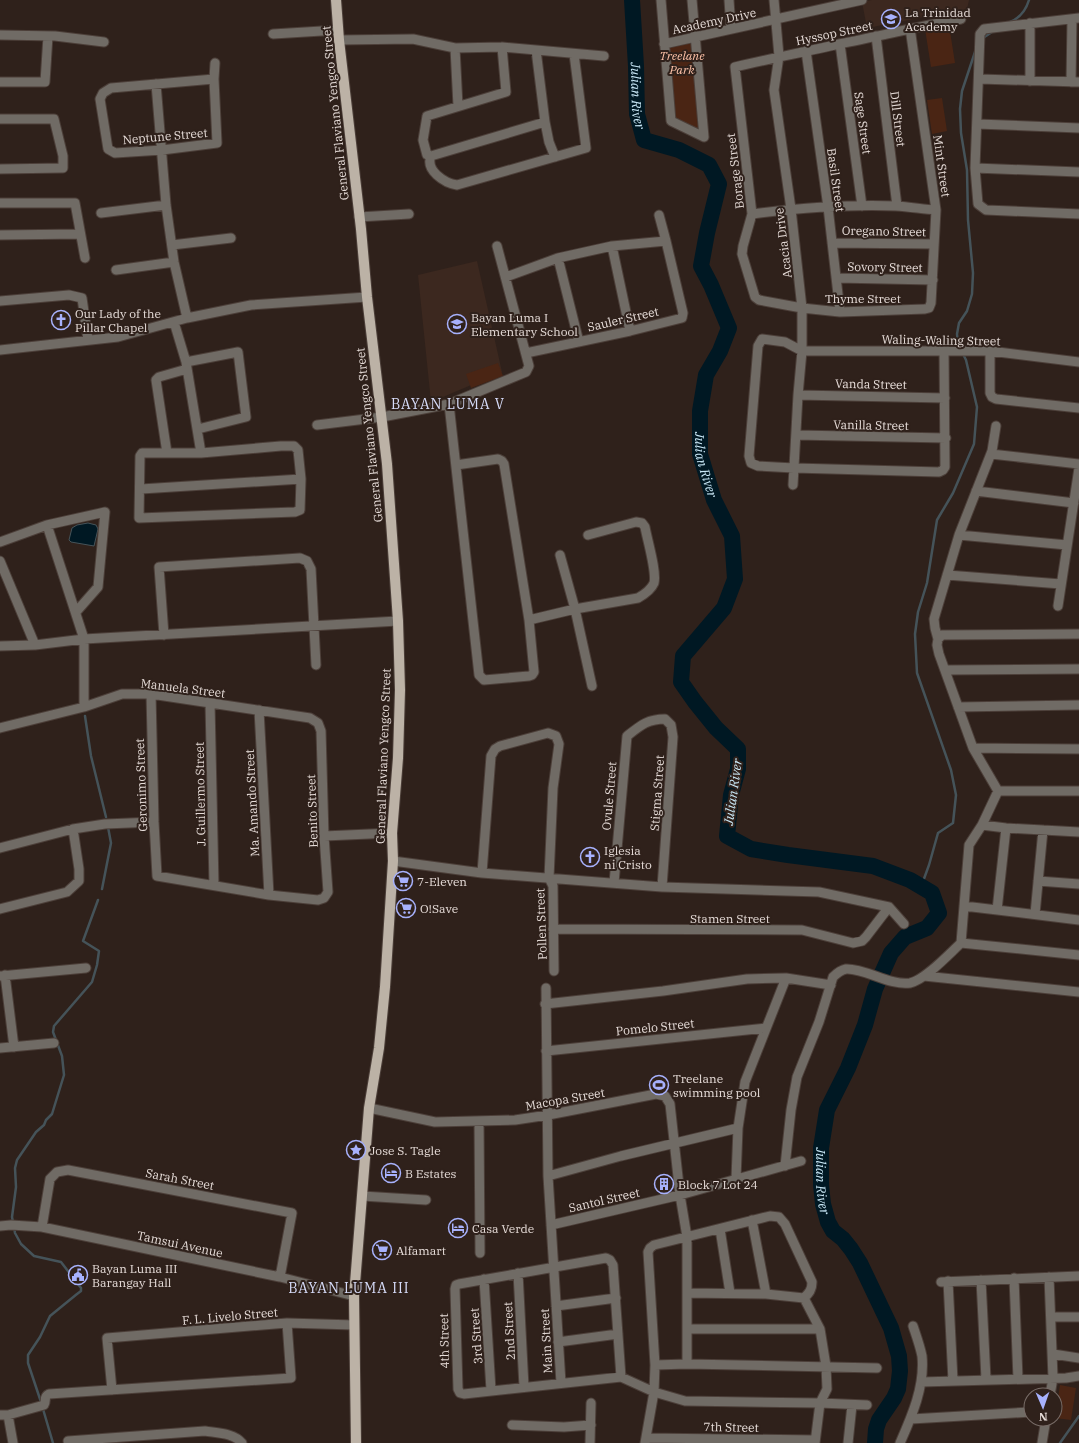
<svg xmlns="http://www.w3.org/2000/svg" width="1079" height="1443" viewBox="0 0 1079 1443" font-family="'IBM Plex Serif',serif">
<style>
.built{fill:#3c281f}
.green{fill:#4a2514}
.water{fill:#001823;stroke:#455359}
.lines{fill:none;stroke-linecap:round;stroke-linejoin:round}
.stream{stroke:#455359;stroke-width:2.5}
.river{stroke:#001823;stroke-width:16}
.minor-casing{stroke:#4c3f39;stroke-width:11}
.major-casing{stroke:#4c3f39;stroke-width:12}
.minor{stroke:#706b65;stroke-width:9}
.major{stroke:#bcb2a6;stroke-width:10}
.labels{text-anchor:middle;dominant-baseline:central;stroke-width:4;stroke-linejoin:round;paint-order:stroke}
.poi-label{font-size:12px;fill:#e6dcd8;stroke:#2f211b;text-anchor:start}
.street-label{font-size:12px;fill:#e6dcd8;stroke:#2f211b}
.park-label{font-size:12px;font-style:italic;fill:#ffc3a9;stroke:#2f211b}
.water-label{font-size:13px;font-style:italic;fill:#cae9f8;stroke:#2f211b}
.quarter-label{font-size:14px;letter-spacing:1px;fill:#d6dbf8;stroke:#2f211b}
</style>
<rect width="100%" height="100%" fill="#2f211b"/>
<path class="built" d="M872,0H969L967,9L867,28L862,2Z
M477,261L502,372L431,402L418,275Z"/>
<path class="green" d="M949,25L955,63L931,67L925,29Z
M694,40L702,133L674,119L667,46Z
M942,98L947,131L932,134L927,100Z
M498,363L503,376L471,388L466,374Z
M1060,1385L1076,1388L1071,1420L1055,1418Z"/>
<path class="water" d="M88,523L96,525L98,529L94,546L71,542L69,540L72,528L77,525Z"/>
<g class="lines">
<path class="stream" d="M1010,22C1020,18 1026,10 1029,0
M983,38L992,32
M961,349L958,344L957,334L959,323L967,311L972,294L973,273L968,220L967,170L961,133L960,109L962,91L976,49
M85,716L91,756L106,817
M921,887L929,865L938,833L953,823L956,795L951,770L917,673L915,634L918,612L927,583L937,520L953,493L974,444L977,407L966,360L963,354
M102,889L111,843L108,827
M13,1222L12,1217L16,1187L15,1168L17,1160L36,1132L44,1125L46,1120L52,1114L64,1075L62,1056L53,1032L54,1026L92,982L97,965L99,951L83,941L98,900
M14,1227L15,1233L21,1244L34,1256L61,1262L81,1288V1291L77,1294L50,1316L40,1337L28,1355V1363L41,1402
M43,1409L53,1443
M1060,1443L1079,1416"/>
<path class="river" id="s1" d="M632,0L636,66L637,114L644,140L679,150L709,165L719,184L707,233L701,266L711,285L729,328L720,351L706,375L700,411V454L714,500L732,536L735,579L724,608L683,656L681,682L695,702L716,728L738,749V769L731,795L727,836L751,849L788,855L873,866L910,880L932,893L939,913L927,928L905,937L891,953L875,989L865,1025L848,1068L827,1110L821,1148V1185L823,1204L828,1222L833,1231L843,1239L851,1249L860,1263L891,1328L899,1356L900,1371L898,1389L894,1398L879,1420L876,1429L875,1443"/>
<g class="minor-casing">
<path id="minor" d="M661,0L671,121L704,137
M692,0L704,137
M729,0L731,29
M774,0L779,56L774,90L791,209L802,308V351L798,395L793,485
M1079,18L984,29L980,34L975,168L978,204L986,210L1079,214
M910,28L936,210L931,303L929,308L925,309L840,312L802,308L759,300L755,297L742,254L743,246L752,214L735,67C769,59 804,52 839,44C880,36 920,26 961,19
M273,34L338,30
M0,35L55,36L104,42
M876,36L897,206
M339,40L413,39L455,48L502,47L604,56
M664,44L862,0
M840,44L862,206
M455,48L458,106
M536,50L545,122L431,156C425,170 444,183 457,185L586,148L574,54
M806,51L828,207L840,312
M214,79L111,88L103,93L100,99L108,149L115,153L162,150L217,143L214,79L215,63
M980,79L1079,82
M1030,81V23
M0,82H45L48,36
M1071,82L1072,19
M156,84L166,205L174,262L187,318
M0,119H54L63,156V168L0,169
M545,122L549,142L555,157
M977,124L1079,128
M431,156L427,155L423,140L427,116L506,92L502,47
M975,168L1079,172
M0,203H75L85,258
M101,213L166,205
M752,214C800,208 849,204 896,206C910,207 923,209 936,210
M659,215L666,241
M359,217L409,214
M0,235L80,234
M832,243L934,244
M172,245L231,238
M612,246L630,331
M558,258L579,342
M116,270L174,262
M506,277L558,258L612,246L666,241L683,313L682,318L630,331L526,353
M837,278L933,280
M0,301L69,295L82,298L88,340
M174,322L186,362L201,453
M0,350L118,337L187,318L251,305L367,297
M944,351L945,467L943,470L939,472L794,468L758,466L751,463L749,456L758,346L762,339L785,342L802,351H990L1079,362
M990,351V393L992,397L996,399L1079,408
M186,362L238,352L246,417L198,429
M798,395L945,398
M449,404L479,675L484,680L529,676L532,675L534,672L529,620L504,464L502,461L498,459L456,465
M317,425L382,417L449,404L526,372L529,366L497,246
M796,435L946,438
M281,446H294L298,450L301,479L300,510L295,512L139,518L140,456L142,453H201Z
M167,453L156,380L159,377L187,369
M991,454L1079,464
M141,489L301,479
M976,491L1074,503
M47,525L84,639L398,621
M959,535L1067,545
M0,542L47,525L105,512L98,587L76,612
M560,555L575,609L638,598C645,594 651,590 654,583C657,572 647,539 645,527L642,523L636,522L588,535
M0,561L35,645
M947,575L1061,584
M1058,606L1079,468
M529,620L575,609L592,686
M164,635L159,567L300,558L307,561L311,569L316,665
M938,639L942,635L1079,634
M0,646L35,645L84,639V707
M946,670L1079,669
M210,703L214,885
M958,707L1079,705
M259,710L269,895
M0,728L84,707L122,694H151L310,718L318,723L321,731L324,836L328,892L324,898L318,900L269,895L157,876L154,822L151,694
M973,748L1079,749
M998,791H1079
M982,825L998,791L973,748L939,654L937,645L938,639L935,628L934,619L959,535L992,451L996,426
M73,829L105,824L154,822
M324,836L392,833
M0,848L73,829L79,869V881L67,892L0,909
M393,861L482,873L662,887L819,892L889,907L904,924
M482,873L491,756L495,749L500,746L548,733L556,736L559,744L553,788L549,878
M549,878L553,886L554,971
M1038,881L1079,884
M614,883L627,736C641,725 648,719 665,719L671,725L673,737L662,887
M964,906L1079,920
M997,910L1006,828
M1035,914L1043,830
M553,929L802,930L853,943L862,941L866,937L889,907
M961,943L1079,955
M5,975L14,1047
M0,976L86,968
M924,976L1079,992
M546,988L548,1176L561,1383
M545,1004L663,991L747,979L786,978L831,985
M0,1048L54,1043
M546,1051L766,1028
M369,1108L435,1122L515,1120L548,1115L656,1094L665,1096L670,1104L680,1195L687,1237V1364
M479,1121L480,1253
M785,1166L791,1110L797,1077L819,1022L833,977C837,973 841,970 846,969C865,968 890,986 910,983C925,980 949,954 961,943L969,845L982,825L1006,828L1079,832
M548,1176L621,1156L738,1128
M736,1179L738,1128L745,1082L786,978
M362,1196L426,1200
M752,1220L766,1294
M551,1225L680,1195L801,1161
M0,1226L11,1225L42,1227L280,1277L354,1296
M42,1227L50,1179L57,1172L68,1170L292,1213L280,1277
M720,1229L730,1293
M518,1273L524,1387
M1049,1277L1053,1378L1050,1395
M1014,1278L1018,1379
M484,1279L491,1390
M981,1280L986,1379
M948,1281L953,1381
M941,1282L1079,1276
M687,1293L766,1294L804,1298L820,1329L826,1366L827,1389L820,1403L815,1443
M556,1306L616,1298
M1051,1317H1079
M687,1329H820
M558,1342L618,1334
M1053,1354L1079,1358
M655,1365L687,1364L877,1368
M621,1377L613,1265L610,1260L606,1258L459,1284L456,1285L455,1289L458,1389L460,1393L464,1394L621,1377L654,1392L685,1401L820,1403L867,1405
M921,1382L1066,1378L1079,1376
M112,1390L107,1338L287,1323L354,1325
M0,1415H8L44,1405C47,1400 43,1397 49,1394L291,1378L287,1323
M8,1415L13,1443
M911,1419L1031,1412
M512,1425L564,1427L591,1425
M646,1438L815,1440
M68,1441L205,1431C217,1433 234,1433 242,1443
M590,1443L591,1403
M645,1443L654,1392L655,1365L648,1252L650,1248L654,1245L770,1216L779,1217L785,1224L812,1282C812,1290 809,1293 804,1298
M848,1443L852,1405
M900,1443C912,1416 925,1386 922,1356C920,1346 916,1335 913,1326
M1042,1443L1046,1419"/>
</g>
<g class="major-casing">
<path id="major" d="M336,0L339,40L361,229L367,297L387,464L398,621L400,690L398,758L392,833L393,861L385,987L379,1048L369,1108L354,1296L356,1443"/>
</g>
<use href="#minor" class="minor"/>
<use href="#major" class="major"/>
</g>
<defs>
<g id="school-ring" transform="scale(1)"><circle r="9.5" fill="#2f211b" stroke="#a7b1fc" stroke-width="1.5"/><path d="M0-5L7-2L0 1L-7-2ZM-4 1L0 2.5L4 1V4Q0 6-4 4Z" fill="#a7b1fc"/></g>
<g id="church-ring" transform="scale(1)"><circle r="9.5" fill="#2f211b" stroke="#a7b1fc" stroke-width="1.5"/><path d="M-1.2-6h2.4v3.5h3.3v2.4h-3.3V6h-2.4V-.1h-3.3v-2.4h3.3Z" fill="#a7b1fc"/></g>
<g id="supermarket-ring" transform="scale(1)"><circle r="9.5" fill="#2f211b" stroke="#a7b1fc" stroke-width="1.5"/><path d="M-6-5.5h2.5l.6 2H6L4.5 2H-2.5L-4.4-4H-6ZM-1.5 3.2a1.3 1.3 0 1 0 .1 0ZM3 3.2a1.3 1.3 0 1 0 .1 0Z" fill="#a7b1fc"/></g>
<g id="stadium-ring" transform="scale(1)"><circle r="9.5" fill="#2f211b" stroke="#a7b1fc" stroke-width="1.5"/><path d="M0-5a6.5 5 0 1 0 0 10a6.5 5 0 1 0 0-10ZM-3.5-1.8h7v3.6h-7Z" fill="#a7b1fc"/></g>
<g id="sight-ring" transform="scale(1)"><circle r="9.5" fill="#2f211b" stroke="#a7b1fc" stroke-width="1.5"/><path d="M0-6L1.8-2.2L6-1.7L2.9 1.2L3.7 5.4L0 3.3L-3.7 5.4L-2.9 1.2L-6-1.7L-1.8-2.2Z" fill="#a7b1fc"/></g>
<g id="hotel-ring" transform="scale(1)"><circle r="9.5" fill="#2f211b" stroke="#a7b1fc" stroke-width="1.5"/><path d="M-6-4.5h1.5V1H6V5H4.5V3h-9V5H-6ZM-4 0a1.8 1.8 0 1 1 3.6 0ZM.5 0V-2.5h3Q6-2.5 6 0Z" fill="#a7b1fc"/></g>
<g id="building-ring" transform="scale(1)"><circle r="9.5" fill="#2f211b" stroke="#a7b1fc" stroke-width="1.5"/><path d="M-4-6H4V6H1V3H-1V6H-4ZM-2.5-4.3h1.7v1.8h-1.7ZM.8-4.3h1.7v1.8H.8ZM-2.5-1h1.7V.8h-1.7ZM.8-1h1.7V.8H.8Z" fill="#a7b1fc"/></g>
<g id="civic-ring" transform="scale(1)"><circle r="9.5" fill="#2f211b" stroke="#a7b1fc" stroke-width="1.5"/><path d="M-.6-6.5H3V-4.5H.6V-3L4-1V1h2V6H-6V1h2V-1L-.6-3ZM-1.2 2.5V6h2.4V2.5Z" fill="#a7b1fc"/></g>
</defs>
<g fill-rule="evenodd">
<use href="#school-ring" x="891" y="19"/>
<use href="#church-ring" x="61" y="320"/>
<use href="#school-ring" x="457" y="324"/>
<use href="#church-ring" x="590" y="857"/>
<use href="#supermarket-ring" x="403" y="881"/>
<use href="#supermarket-ring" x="406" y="908"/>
<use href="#stadium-ring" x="659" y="1085"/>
<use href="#sight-ring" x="356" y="1150"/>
<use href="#hotel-ring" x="391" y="1173"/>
<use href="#building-ring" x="664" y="1184"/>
<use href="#hotel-ring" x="458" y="1228"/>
<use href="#supermarket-ring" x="382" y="1250"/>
<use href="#civic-ring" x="78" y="1275"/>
</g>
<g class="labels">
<g class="poi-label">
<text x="905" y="12">La Trinidad<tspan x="905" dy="14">Academy</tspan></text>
<text x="75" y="313">Our Lady of the<tspan x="75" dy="14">Pillar Chapel</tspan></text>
<text x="471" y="317">Bayan Luma I<tspan x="471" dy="14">Elementary School</tspan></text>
<text x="604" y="850">Iglesia<tspan x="604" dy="14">ni Cristo</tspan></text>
<text x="417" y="881">7-Eleven</text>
<text x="420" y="908">O!Save</text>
<text x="673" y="1078">Treelane<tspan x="673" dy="14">swimming pool</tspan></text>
<text x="370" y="1150">Jose S. Tagle</text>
<text x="405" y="1173">B Estates</text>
<text x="678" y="1184">Block 7 Lot 24</text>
<text x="472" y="1228">Casa Verde</text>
<text x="396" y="1250">Alfamart</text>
<text x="92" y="1268">Bayan Luma III<tspan x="92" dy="14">Barangay Hall</tspan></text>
</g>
<g class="street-label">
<text transform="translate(714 21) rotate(-12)">Academy Drive</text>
<text transform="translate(834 33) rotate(-12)">Hyssop Street</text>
<text transform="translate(335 113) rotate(-96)">General Flaviano Yengco Street</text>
<text transform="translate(898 119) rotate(83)">Dill Street</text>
<text transform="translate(863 123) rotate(82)">Sage Street</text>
<text transform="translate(165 136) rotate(-5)">Neptune Street</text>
<text transform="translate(942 166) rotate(82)">Mint Street</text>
<text transform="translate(735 171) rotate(-97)">Borage Street</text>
<text transform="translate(836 180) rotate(82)">Basil Street</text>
<text transform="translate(884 231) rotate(1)">Oregano Street</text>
<text transform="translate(783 243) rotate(-97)">Acacia Drive</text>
<text transform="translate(885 267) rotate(1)">Sovory Street</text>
<text x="863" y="298">Thyme Street</text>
<text transform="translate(623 319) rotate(-13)">Sauler Street</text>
<text transform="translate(941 340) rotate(1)">Waling-Waling Street</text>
<text transform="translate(871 384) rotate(1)">Vanda Street</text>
<text transform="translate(871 425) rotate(1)">Vanilla Street</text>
<text transform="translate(369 435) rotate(-96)">General Flaviano Yengco Street</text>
<text transform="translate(183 688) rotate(7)">Manuela Street</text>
<text transform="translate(383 756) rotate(-88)">General Flaviano Yengco Street</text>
<text transform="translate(141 785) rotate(-92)">Geronimo Street</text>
<text transform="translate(657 793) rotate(-86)">Stigma Street</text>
<text transform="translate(200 794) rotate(-91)">J. Guillermo Street</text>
<text transform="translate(609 796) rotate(-85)">Ovule Street</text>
<text transform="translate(252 803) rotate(-93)">Ma. Amando Street</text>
<text transform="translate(312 811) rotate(-92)">Benito Street</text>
<text x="730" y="918">Stamen Street</text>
<text transform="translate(541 924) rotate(-92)">Pollen Street</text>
<text transform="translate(655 1027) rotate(-6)">Pomelo Street</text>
<text transform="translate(565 1099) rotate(-10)">Macopa Street</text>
<text transform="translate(180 1179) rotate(11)">Sarah Street</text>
<text transform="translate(604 1200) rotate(-13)">Santol Street</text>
<text transform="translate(180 1244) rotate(12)">Tamsui Avenue</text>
<text transform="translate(230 1316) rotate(-5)">F. L. Livelo Street</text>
<text transform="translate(509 1331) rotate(-93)">2nd Street</text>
<text transform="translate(476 1336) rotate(-94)">3rd Street</text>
<text transform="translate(444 1341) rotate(-91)">4th Street</text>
<text transform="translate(546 1341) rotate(-93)">Main Street</text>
<text transform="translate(731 1427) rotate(1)">7th Street</text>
</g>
<g class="park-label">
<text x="682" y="55">Treelane<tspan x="682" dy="14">Park</tspan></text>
</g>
<g class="water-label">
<text stroke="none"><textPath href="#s1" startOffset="96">Julian River</textPath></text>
<text stroke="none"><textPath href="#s1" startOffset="528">Julian River</textPath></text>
<text transform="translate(733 792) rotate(-82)">Julian River</text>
<text stroke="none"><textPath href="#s1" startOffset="1487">Julian River</textPath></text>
</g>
<g class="quarter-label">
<text x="448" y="404">BAYAN LUMA V</text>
<text x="349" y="1288">BAYAN LUMA III</text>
</g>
</g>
<g transform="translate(1043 1407) rotate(178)"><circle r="19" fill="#2f211b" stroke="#786c67"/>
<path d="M0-3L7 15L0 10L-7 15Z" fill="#a7b1fc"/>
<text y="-6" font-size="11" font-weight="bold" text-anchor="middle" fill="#e6dcd8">N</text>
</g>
</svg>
